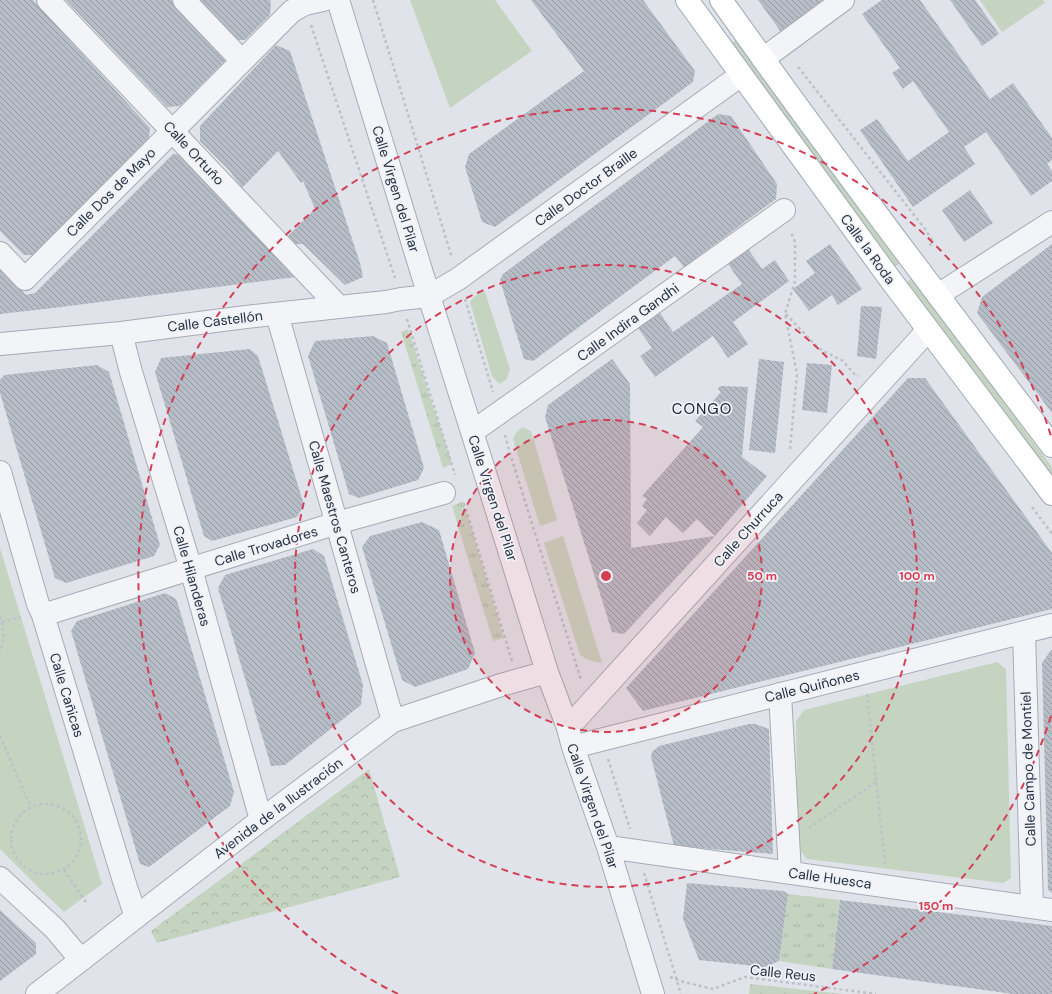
<svg xmlns="http://www.w3.org/2000/svg" width="1052" height="994" viewBox="0 0 1052 994" font-family="'DM Sans',sans-serif">
<style>
.grass{fill:url(#grass-tufts)}
.forest{fill:url(#forest-crowns)}
.green{fill:#c5d4c0}
.building{fill:url(#building-back-hatch)}
.lines{fill:none;stroke-linecap:round;stroke-linejoin:round}
.street-casing{stroke:#a5abb4;stroke-width:24}
.primary-casing{stroke:#9ea8b6;stroke-width:24}
.path{stroke:#bec1c9;stroke-width:2.5;stroke-dasharray:3 3;stroke-linecap:butt}
.street{stroke:#f3f4f8;stroke-width:22}
.primary{stroke:#fff;stroke-width:22}
.ring{fill:none;stroke:#d53f55;stroke-width:2;stroke-dasharray:7 5}
.labels{text-anchor:middle;dominant-baseline:central;stroke-width:3.5;stroke-linejoin:round;paint-order:stroke}
.street-label{font-size:14px;fill:#283142;stroke:#eff2f7}
.neighbourhood-label{font-size:15px;letter-spacing:1px;fill:#1a2232;stroke:#eff2f7}
.centre{fill:#d53f55;stroke:#eff2f7;stroke-width:2}
.ring-label{font-size:12px;text-anchor:middle;font-weight:bold;fill:#d53f55;stroke:#eff2f7;stroke-width:3.5;stroke-linejoin:round;paint-order:stroke}
</style>
<defs>
<pattern id="grass-tufts" width="24" height="20" patternUnits="userSpaceOnUse"><rect width="24" height="20" fill="#c5d4c0"/><path d="M3 7l-1-3M5 7V3M7 7l1-3M15 17l-1-3M17 17v-4M19 17l1-3" fill="none" stroke="#a9b6a6"/></pattern>
<pattern id="forest-crowns" width="20" height="18" patternUnits="userSpaceOnUse"><rect width="20" height="18" fill="#c5d4c0"/><path d="M2 6a3 3 0 1 1 6 0M12 15a3 3 0 1 1 6 0" fill="none" stroke="#a9b6a6"/></pattern>
<pattern id="building-back-hatch" width="6" height="6" patternUnits="userSpaceOnUse"><rect width="6" height="6" fill="#b7bdc7"/><path d="M-1 5l2 2M0 0l6 6M5-1l2 2" fill="none" stroke="#959aa3"/></pattern>
</defs>
<rect width="100%" height="100%" fill="#e0e4ea"/>
<path class="grass" d="M408,329L452,464L443,468L401,332Z
M463,501L504,638L493,641L452,506Z
M788,894L840,900L832,969L779,961Z
M750,984L843,994H749Z"/>
<path class="forest" d="M369,769L400,877L157,943L151,931Z"/>
<path class="green" d="M410,0H495L532,51L450,108Z
M980,0H1043L1045,3L1002,32Z
M737,40L901,263L894,267L730,43Z
M912,278L1052,467V475L905,283Z
M480,291L485,292L510,369L507,379L499,384L492,376L470,302Z
M522,427L531,431L557,520L540,526L513,439L516,433Z
M563,536L602,663L588,660L580,655L544,543Z
M0,548L102,884L64,912L38,887L0,849Z
M997,662L1006,669L1011,878L1003,883L807,859L798,848L796,721L804,710Z"/>
<path class="building" d="M0,0H33L150,128L149,138L34,255H24L0,231Z
M66,0H173L227,59L180,106L167,107Z
M197,0H270L271,3L270,15L245,40H234Z
M531,0H643L695,71L693,82L495,227L482,222L465,167L469,154L584,71Z
M758,0H823L781,32Z
M882,0H920L990,99L1013,83L1052,138V160L1047,164L1052,171V181L1031,196L986,132L964,147L975,164L913,207L860,130L877,119L908,161L949,132L913,81L903,89L892,73L900,68L862,14Z
M950,0H975L999,34L982,46Z
M276,45L290,51L360,263L363,277L345,285L303,244H295L288,236L315,209L303,181L301,183L278,151L242,188L229,170L200,141V126Z
M718,114L731,116L777,184L776,199L684,267L675,256L533,361L524,359L500,280L503,274Z
M173,154L184,155L296,277L53,308L0,314V268L26,295L35,293Z
M970,190L993,223L964,242L942,210Z
M830,244L862,289L838,305L832,295L809,311L793,289L815,273L806,261Z
M1052,244V413L977,313L982,297Z
M746,246L762,269L775,260L789,281L733,322L748,344L728,358L713,336L655,377L640,356L652,348L636,325L658,310L673,332L742,284L726,261Z
M861,306L882,307L876,359L857,356Z
M373,336L387,343L424,468L418,480L359,498L349,494L308,356L315,341Z
M250,349L258,356L304,505L297,517L212,541L204,536L155,372L161,358Z
M612,359L630,384L631,548L715,536L624,634L612,632L545,417L548,405Z
M759,359L784,362L775,453L749,450Z
M807,363L832,365L827,413L802,410Z
M97,365L109,372L160,545L154,556L66,583L55,578L0,393V380L4,375Z
M908,378H925L1052,553V609L643,711L626,688Z
M720,386L748,387L742,457L767,476L715,536L697,519L683,533L666,517L650,536L637,523L647,510L642,506L647,499L642,496L703,427L695,421L721,392L718,389Z
M422,522L439,530L475,653L468,669L415,687L402,680L362,547L370,536Z
M313,549L324,556L363,685L361,705L285,765L271,766L218,588L225,575Z
M165,593L176,599L177,601L234,792L230,806L149,867L140,864L71,631L77,621Z
M1051,650H1052V893L1048,890L1042,663Z
M749,724H755L769,729L773,854L674,846L651,757L652,752L659,746Z
M687,883L783,891L788,894L779,961L765,967L699,960L683,919Z
M840,900L1052,926V994H1013L832,969Z
M0,910L36,943V954L0,981Z"/>
<g class="lines">
<g class="street-casing">
<path id="street" d="M48,0L339,307
M184,0L242,61
M338,0L429,296L485,473L547,672L568,728L573,747L608,847L653,994
M763,59L843,0
M0,253L25,279L292,11L305,4L323,0
M938,295L1052,222
M277,314L393,721
M121,333L131,372L191,569L261,820
M0,344L121,333L246,317L386,302L401,299L429,296L458,279L741,75
M472,432L526,394L784,210
M0,472L38,604L43,615L124,881L136,917
M43,615L337,523L444,493
M1024,632L1032,907
M780,694L790,873
M568,728L928,330
M573,747L1052,625
M608,847L1052,910
M0,878L55,929L81,960
M37,994L81,960L136,917L261,820L393,721L501,685L547,672"/>
</g>
<g class="primary-casing">
<path id="primary" d="M687,0L890,279L1052,494
M721,0C828,151 940,298 1052,446"/>
</g>
<path class="path" d="M373,0L452,258
M311,25L395,278
M798,67L802,72L925,229L932,240L930,246L929,247
M465,299L493,392
M786,314L818,348L843,361L856,376L858,375
M407,319L455,475
M505,435L509,450L581,680
M790,449L797,374L785,314L795,281V242L791,232
M464,503L512,661
M1032,507L1052,534
M0,616C4,629 5,638 0,652
M2,622L21,617
M867,694L885,864
M0,736L31,807
M608,759L630,829
M11 839a35 35 0 1 1 70 0a35 35 0 1 1-70 0Z
M809,828L876,782
M64,870L86,902
M644,873L681,994
M670,977L684,982L713,989L745,977L876,994"/>
<use href="#street" class="street"/>
<use href="#primary" class="primary"/>
</g>
<circle cx="606" cy="576" r="156" fill="#d53f55" fill-opacity=".12"/>
<g class="ring">
<circle cx="606" cy="576" r="156"/>
<circle cx="606" cy="576" r="311"/>
<path d="M1051 716A467 467 0 0 1 814 994M398 994A467 467 0 1 1 1051 436"/>
</g>
<g class="labels">
<g class="street-label">
<text transform="translate(194 153) rotate(47)">Calle Ortuño</text>
<text transform="translate(586 187) rotate(-36)">Calle Doctor Braille</text>
<text transform="translate(396 189) rotate(73)">Calle Virgen del Pilar</text>
<text transform="translate(111 192) rotate(-45)">Calle Dos de Mayo</text>
<text transform="translate(868 249) rotate(54)">Calle la Roda</text>
<text transform="translate(215 321) rotate(-7)">Calle Castellón</text>
<text transform="translate(628 322) rotate(-36)">Calle Indira Gandhi</text>
<text transform="translate(493 498) rotate(72)">Calle Virgen del Pilar</text>
<text transform="translate(335 517) rotate(74)">Calle Maestros Canteros</text>
<text transform="translate(748 529) rotate(-48)">Calle Churruca</text>
<text transform="translate(266 546) rotate(-17)">Calle Trovadores</text>
<text transform="translate(192 576) rotate(74)">Calle Hilanderas</text>
<text transform="translate(812 686) rotate(-14)">Calle Quiñones</text>
<text transform="translate(67 695) rotate(73)">Calle Cañicas</text>
<text transform="translate(1028 769) rotate(-92)">Calle Campo de Montiel</text>
<text transform="translate(593 806) rotate(71)">Calle Virgen del Pilar</text>
<text transform="translate(278 808) rotate(-37)">Avenida de la Ilustración</text>
<text transform="translate(830 878) rotate(8)">Calle Huesca</text>
<text transform="translate(783 973) rotate(6)">Calle Reus</text>
</g>
<g class="neighbourhood-label">
<text x="702" y="409">CONGO</text>
</g>
</g>
<circle cx="606" cy="576" r="6" class="centre"/>
<g class="ring-label">
<text x="762" y="580">50 m</text>
<text x="917" y="580">100 m</text>
<text x="936" y="910">150 m</text>
</g>
</svg>
